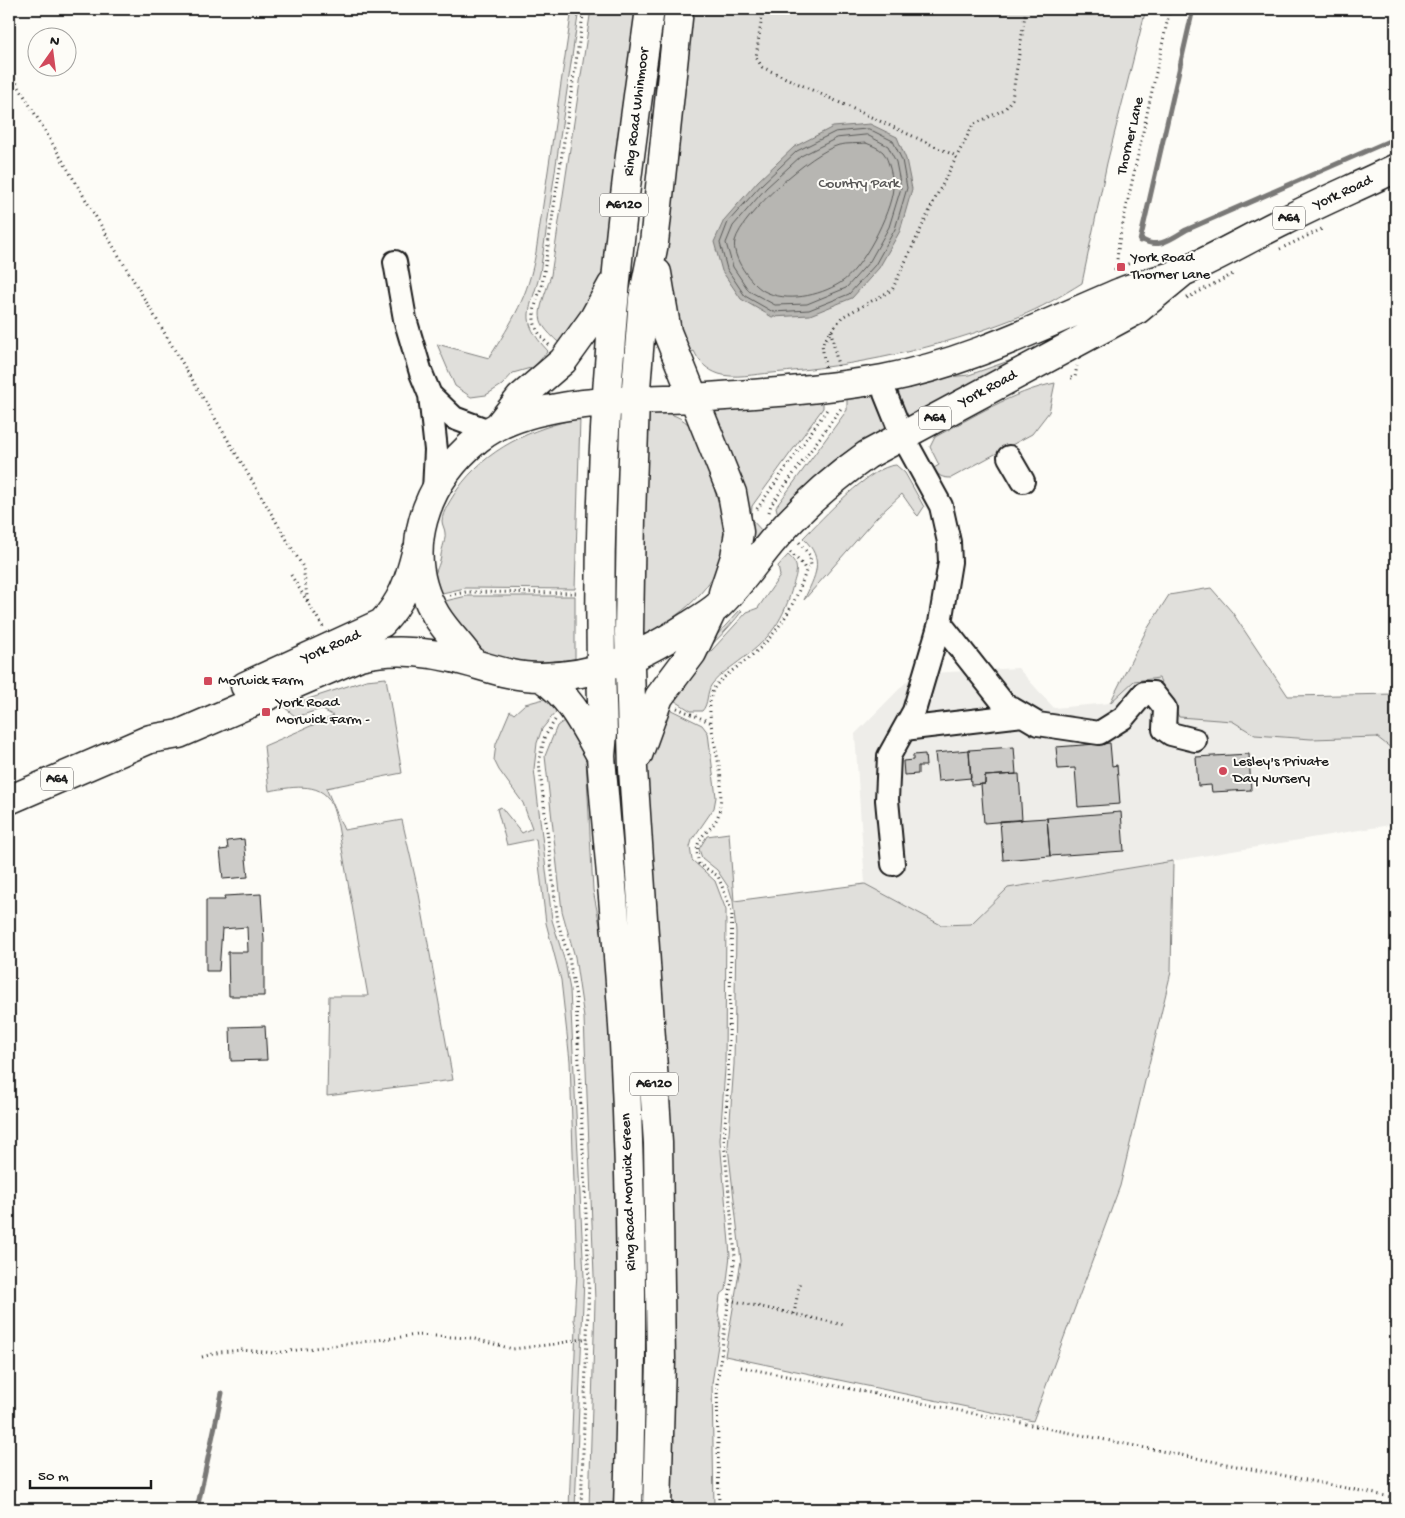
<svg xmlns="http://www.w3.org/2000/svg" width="1405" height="1518" viewBox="0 0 1405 1518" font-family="'Gochi Hand',sans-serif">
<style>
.built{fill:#eeede9}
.green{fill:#e0dfdb;stroke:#7e7e7c}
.water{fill:#b7b6b2;stroke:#797876}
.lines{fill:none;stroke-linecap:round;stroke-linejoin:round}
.shore{stroke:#5a5a58;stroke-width:1}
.stream{stroke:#797876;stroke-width:5}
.building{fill:#cccbc8;stroke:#1c1c1c}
.minor-casing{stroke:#1c1c1c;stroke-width:26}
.highway-casing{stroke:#1c1c1c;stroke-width:31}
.path{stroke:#1c1c1c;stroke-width:3;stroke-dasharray:1 4;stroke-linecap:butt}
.minor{stroke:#fdfcf7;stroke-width:22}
.highway{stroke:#fdfcf7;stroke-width:28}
.poi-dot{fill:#d1495b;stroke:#fdfcf7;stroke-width:2}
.labels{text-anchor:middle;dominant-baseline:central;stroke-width:4;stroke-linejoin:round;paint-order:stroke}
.shield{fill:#fdfcf7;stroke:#605f5e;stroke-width:1}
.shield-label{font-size:14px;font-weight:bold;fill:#1c1c1c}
.street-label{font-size:15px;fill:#1c1c1c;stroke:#fdfcf7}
.park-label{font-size:15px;fill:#575655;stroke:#fdfcf7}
.poi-label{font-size:15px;fill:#1c1c1c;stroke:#fdfcf7;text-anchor:start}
</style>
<rect width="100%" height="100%" fill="#fdfcf7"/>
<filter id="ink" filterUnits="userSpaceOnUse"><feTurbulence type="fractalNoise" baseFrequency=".02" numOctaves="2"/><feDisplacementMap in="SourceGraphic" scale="10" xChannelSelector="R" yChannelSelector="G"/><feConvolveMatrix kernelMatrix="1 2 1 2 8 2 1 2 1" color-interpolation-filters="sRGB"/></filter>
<g filter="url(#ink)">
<path class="built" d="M1018,668L1054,708L1110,703L1134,681L1159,678L1179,717L1232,721L1255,735L1311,739L1377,737L1396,752V824L1008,888L971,924L941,925L865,884L855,734L914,674Z"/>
<path class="green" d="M572,9H579L540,273C531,311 517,318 548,351L534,367L513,373L502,385L486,395L471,397L455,386L437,344L489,358C513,320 528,297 536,252Z
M591,9H642L605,276L566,349C530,318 538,318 551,275Z
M689,9H1146L1107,163L1082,283C1061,296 1041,308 1018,317C938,349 855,366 772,373C755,374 734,379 719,374C707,370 699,362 694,351L685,355L665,269L678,155L682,64Z
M1037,351L907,420L896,393L898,388L916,380L969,375Z
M1055,383L1049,412L1032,434L951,478C942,478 938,476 934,468L939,465L930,447L935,437C973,417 1012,392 1055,383Z
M874,390L879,409L889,427C874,439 863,441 849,450C822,468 799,491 778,515L776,507L847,410V396Z
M823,398V408L752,506L751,519L763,532L749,548L710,408Z
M666,413C695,419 703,445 715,469C711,487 716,501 728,515C728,525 728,536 726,546C714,590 681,617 641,636L645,414Z
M580,418L575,589L465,588L442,593C426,579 440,570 441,555C442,548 446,539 445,533C445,529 442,525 442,521C442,512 452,498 457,490C487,448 530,429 580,418Z
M896,465L905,473L924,507L918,516L916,514L902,494L876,518L804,600C815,576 826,560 803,538C822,519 870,466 896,465Z
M788,555C800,565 797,572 793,585C784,619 771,638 742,659C732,667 720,674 712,684C706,692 709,704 702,711H691L672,699L701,662L747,612L758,608L780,576L778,566Z
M1211,588L1232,612L1288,696L1396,694V752L1377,737L1311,739L1255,735L1232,721L1179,717L1159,678L1134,681L1110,703L1146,631L1169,595Z
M467,596H575V659C537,664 492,667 465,634C457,626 451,615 445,605V601Z
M740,610L742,611C726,632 707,650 687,667Z
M386,678L402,773L326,788L344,830L402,820L419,894L453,1080L327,1096L329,996H368L338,826C336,818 334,810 331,803C321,780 287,788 269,791L264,746L334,716L321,709L296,717L284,707L366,680Z
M544,699L553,702L559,708L542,729L537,743L534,769L552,920L565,962L570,990L584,1277L575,1509H569L576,1327L574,1320L577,1273L570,1061L561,980L546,923L536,839L507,845L497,809L501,807L522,833L532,828L523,803L499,770L494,760L496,744L510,711L514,714L525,704Z
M661,705L702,725L708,733L716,797L714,808L692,840L690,847L692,860L715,881L726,910L725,1069L720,1140L730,1255L726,1290L720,1295L718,1313L721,1326L712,1383L714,1509H666L643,764Z
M571,716L583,743L586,759L593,890L607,961L619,1154L618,1509H589L595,1301L584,1018L575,957L562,911L545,756L557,726Z
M729,833L734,901L865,884L941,925L971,924L1008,888L1173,861L1171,972L1120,1186L1033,1421L725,1356L741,1261L728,1147L734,1064L736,932L733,901L729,888L717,870L702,858L699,849L707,836Z"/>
<path class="water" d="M870,124L897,137L906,159L912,189L900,231L879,268L852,298L810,315L772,317L741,299L722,271L714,242L724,220L758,181L794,147L833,127Z"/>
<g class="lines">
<path class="shore" d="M869,129L893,141L902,160L907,188L895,229L875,265L849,294L809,310L773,312L745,296L727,269L720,243L728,222L762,184L797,151L835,132Z
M867,135L888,146L896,162L901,188L889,227L870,261L846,288L807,304L775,305L749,291L733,267L726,243L733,226L766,188L801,156L837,138Z
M866,143C871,145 879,148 883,152C889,159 893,179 893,188C891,213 862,270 840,283C819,296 786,303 764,291C751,284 731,257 735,241C742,214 812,152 839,145C848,143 857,144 866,143Z"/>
<path class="stream" d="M1141,239C1158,250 1171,239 1186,230L1396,138
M1140,241L1193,9
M197,1509L222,1393"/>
</g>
<path class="building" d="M1110,743L1112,766L1117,765L1120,804L1078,807L1075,768L1058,769L1056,747Z
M1014,747L1016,774L985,776V784L971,785L969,750Z
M969,750L971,778L938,781L935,753Z
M925,754L926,766H918V774L904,775L903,761L913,760V755Z
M1249,754L1251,790L1212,792L1211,785L1198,786L1196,757Z
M1019,774L1022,820L984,823L981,784H985V776Z
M1121,812L1124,851L1050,856L1047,818Z
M1047,818L1050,856L1003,860L1000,821Z
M244,839L248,877L223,879L220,850L228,849L227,841Z
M261,894L264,940V996H229L228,952H248L247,927L222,929L219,971H206V900H225L224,896Z
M265,1026L267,1060L231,1061L230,1027Z"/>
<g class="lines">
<g class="minor-casing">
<path id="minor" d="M395,262L405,319L421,373L430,395L436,450L434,491
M885,378V393L902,435L941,506L949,542L950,562L940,623L914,711L889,756L887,800L893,864
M430,395L454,418L489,431
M1009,457L1023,481
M940,623L1004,704L1038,724L1099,733L1123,718L1144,693H1153L1165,708L1164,729L1171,734L1195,740
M904,729L1023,715"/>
</g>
<g class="highway-casing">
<path id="highway" d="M657,273L667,332L732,493L739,532L735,557L723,593
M499,425L520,398L563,361L594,318L612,285
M473,663C462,646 447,633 436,615C399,553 425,482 478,439C529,398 630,401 693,398C756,394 821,390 883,379C968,363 1042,325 1121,292C1141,283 1165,280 1185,271C1219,256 1251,237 1284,221C1321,202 1359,186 1396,168
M541,677C571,697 584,726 601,756
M245,686L382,623C402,602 409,581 416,553
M638,755L659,697L692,653L712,611
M9,800L150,739L179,734L360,656C397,647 434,652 471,663C495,670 516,677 541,677C597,676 638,658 685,628C696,621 709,614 719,605C740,585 756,560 775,538C802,507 833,479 867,455L1137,310L1183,272
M628,1509C633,1354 632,1199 624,1043C619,948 608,852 601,756L603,733C596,566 603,396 621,230C629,156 640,83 650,9
M657,1509L661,1360L658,1143L633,769L629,632L631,517L635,401L643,299L654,243L679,9"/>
</g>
<path class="path" d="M763,9L756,57L762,67L956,156
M9,70L303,567L308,603
M1280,249L1324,228
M1116,269L1119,241L1170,9
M1114,270L1137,260L1155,257
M1187,298L1235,273
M831,331L838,366
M549,345C527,324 533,311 542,285L584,9
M825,367L822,344L842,317L892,290L936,197L973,125L1005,109L1012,99L1026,9
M1071,378L1075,377L1077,366
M757,509L828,408
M769,512L771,505L842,407
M790,552L803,565L806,571
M291,575L323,627
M450,595L466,592L579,593
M677,708L712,723
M555,720L544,738L539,763L558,923L569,958L576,997L589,1280L581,1509
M729,1300L845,1325
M794,1314L800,1280
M202,1357L220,1352L242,1350L274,1353L417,1335L471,1338L513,1349L555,1344L588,1338
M741,1367L1396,1498
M719,1509L717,1384L735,1256L724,1141L728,1081L732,912L718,876L699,864C690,829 717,836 720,807C721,799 721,789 721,781C720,757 703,711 713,690C718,679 741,665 750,657C778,634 795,605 806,571L811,566L810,556L799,542"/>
<use href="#minor" class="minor"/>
<use href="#highway" class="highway"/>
</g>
</g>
<g class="poi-dot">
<rect x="1116" y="262" width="10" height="10" rx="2.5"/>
<rect x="203" y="676" width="10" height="10" rx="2.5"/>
<rect x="261" y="707" width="10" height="10" rx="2.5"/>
<circle cx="1223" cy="771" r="5"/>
</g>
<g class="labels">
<g class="shield">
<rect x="600" y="193.5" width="48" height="23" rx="4"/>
<rect x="1273" y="206.5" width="32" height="23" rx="4"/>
<rect x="919" y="406.5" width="32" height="23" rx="4"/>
<rect x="41" y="767.5" width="32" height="23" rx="4"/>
<rect x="630" y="1072.5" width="48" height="23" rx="4"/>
</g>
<g class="shield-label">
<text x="624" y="205">A6120</text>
<text x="1289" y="218">A64</text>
<text x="935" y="418">A64</text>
<text x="57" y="779">A64</text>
<text x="654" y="1084">A6120</text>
</g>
<g class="street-label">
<text transform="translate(637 112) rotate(-83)">Ring Road Whinmoor</text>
<text transform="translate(1131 136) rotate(-77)">Thorner Lane</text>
<text transform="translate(1343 193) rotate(-25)">York Road</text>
<text transform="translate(988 389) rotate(-28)">York Road</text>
<text transform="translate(331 647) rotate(-24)">York Road</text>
<text transform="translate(629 1192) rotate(-92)">Ring Road Morwick Green</text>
</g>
<g class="park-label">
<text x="859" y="184">Country Park</text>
</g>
<g class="poi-label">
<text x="1131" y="258">York Road<tspan x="1131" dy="17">Thorner Lane</tspan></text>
<text x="218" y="681">Morwick Farm</text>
<text x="276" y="703">York Road<tspan x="276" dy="17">Morwick Farm -</tspan></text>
<text x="1233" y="762">Lesley's Private<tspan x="1233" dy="17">Day Nursery</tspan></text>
</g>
</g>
<rect width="1405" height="1518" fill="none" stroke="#fdfcf7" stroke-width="30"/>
<rect x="15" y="15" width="1375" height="1488" fill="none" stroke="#1c1c1c" stroke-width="2" filter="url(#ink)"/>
<g transform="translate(52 52) rotate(14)"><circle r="24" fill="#fdfcf7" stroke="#a3a29f"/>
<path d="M0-4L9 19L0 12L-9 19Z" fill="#d1495b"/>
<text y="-8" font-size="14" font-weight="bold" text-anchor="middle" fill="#1c1c1c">N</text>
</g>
<path d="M30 1480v8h121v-8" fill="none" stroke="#1c1c1c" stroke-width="2.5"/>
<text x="38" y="1480" font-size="15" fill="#1c1c1c" stroke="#fdfcf7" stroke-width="4" paint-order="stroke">50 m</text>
</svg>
